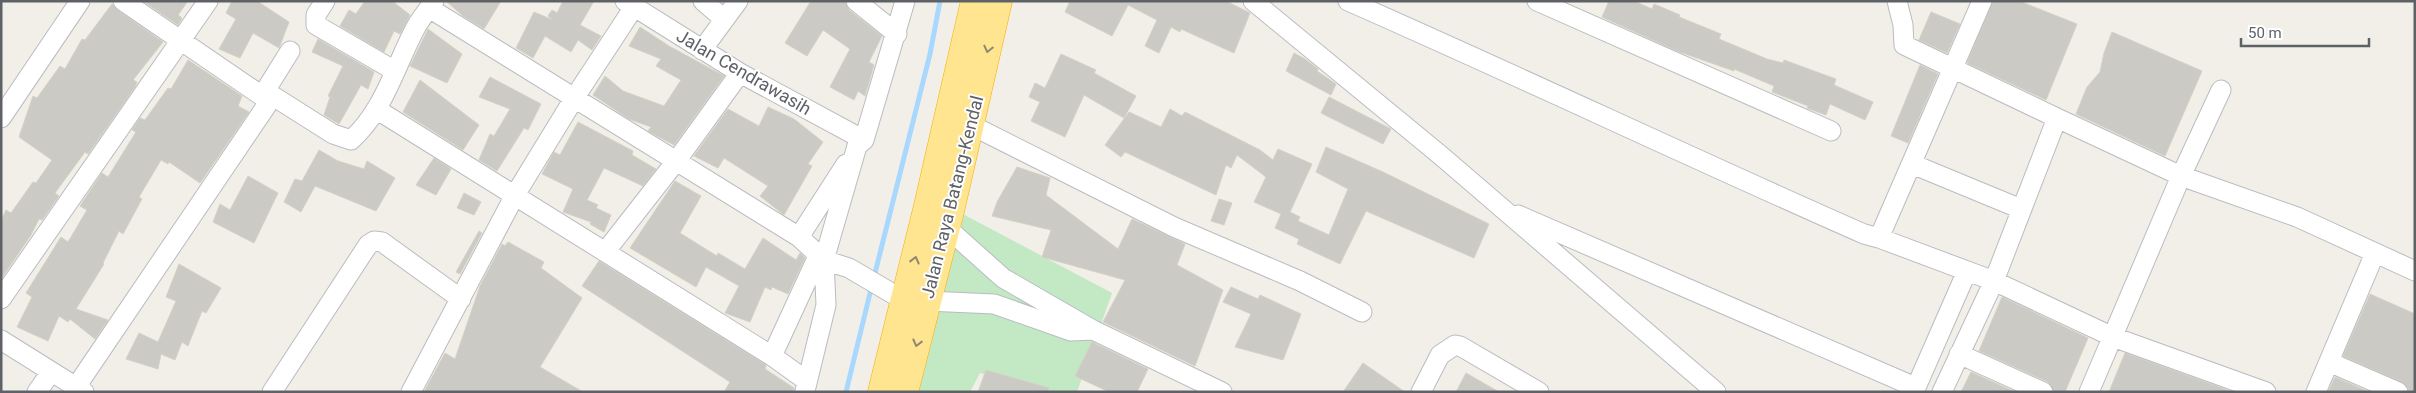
<svg xmlns="http://www.w3.org/2000/svg" width="2416" height="393" viewBox="0 0 2416 393" font-family="Roboto,sans-serif">
<style>
.green{fill:#c3e8c4}
.lines{fill:none;stroke-linecap:round;stroke-linejoin:round}
.stream{stroke:#a9d8ff;stroke-width:5}
.building{fill:#cccac4;stroke:#d6d1c5}
.minor-casing{stroke:#b9bcc1;stroke-width:21}
.highway-casing{stroke:#f8af00;stroke-width:29}
.minor{stroke:#fff;stroke-width:19}
.highway{stroke:#ffe590;stroke-width:28}
.oneway{stroke:#8e8973}
.labels{text-anchor:middle;dominant-baseline:central;stroke-width:4;stroke-linejoin:round;paint-order:stroke}
.street-label{font-size:18px;fill:#5e6267;stroke:#fff}
</style>
<rect width="100%" height="100%" fill="#f1efe7"/>
<path class="green" d="M957,211L1112,293L1077,392H1049L980,373L970,392H911Z"/>
<g class="lines">
<path class="stream" d="M874,277L930,54L940,1
M846,392L872,285"/>
</g>
<path class="building" d="M143,1H188L178,15L182,18L178,25Z
M232,1H257L289,22L279,48L253,33L240,58L219,49L236,19L226,13Z
M365,1H392L410,15L400,34L394,31L384,52L340,26L349,10L356,14Z
M446,1H501L484,29L463,16Z
M563,1H594L580,25L601,36L592,50L578,40L571,52L545,36L533,58L516,48L534,12L553,20L548,16L552,10L557,13Z
M811,1H845L849,10L882,36L869,62L874,65L865,96L858,91L854,100L830,87L850,49L823,30L807,56L785,43Z
M1070,1H1226L1250,13L1234,53L1181,29L1180,32L1171,27L1159,53L1145,46L1157,20L1128,5L1112,36L1065,12Z
M1609,1H1634L1652,9L1654,4L1680,15L1679,17L1721,34L1719,39L1767,59L1783,63L1784,60L1836,79L1834,85L1873,102L1865,120L1830,104L1826,115L1815,111L1807,108L1808,106L1772,92L1774,86L1734,69V71L1677,51L1602,17Z
M1993,1H2019L2077,24L2046,100L1967,63Z
M112,4L117,10L163,42L133,80L137,82L135,87L88,154L85,152L55,193L59,196L42,220L39,219L31,235L1,279V221L6,210L11,213L33,182L36,183L52,160L19,137L33,96L37,98L60,66L65,69L82,39L85,40Z
M1931,12L1960,24L1947,53L1919,40Z
M640,27L669,46L724,76L674,145L648,131L651,127L629,119L593,95L605,76L623,91L664,106L681,80L656,66L661,59L629,46Z
M428,29L462,54L447,83L410,66Z
M2112,32L2202,71L2165,156L2076,114L2087,87L2100,72L2104,53Z
M318,39L374,72L368,89L361,85L339,124L324,115L330,97L328,96L343,66L312,52Z
M1294,53L1305,59L1318,69L1317,71L1336,84L1331,95L1286,71Z
M1061,54L1096,70L1094,73L1136,96L1124,118L1084,95L1065,137L1031,121L1040,102L1029,97L1035,83L1045,88Z
M188,60L242,96L238,106L249,112L200,183L169,162L168,164L161,160L139,197L142,199L123,234L119,231L103,263L104,264L76,309L108,320L95,339L70,319L68,322L59,316L48,341L17,327L32,297L26,293L61,237L68,242L87,210L80,206L102,173L108,177L136,132L132,130L140,118L145,120L168,88L171,89Z
M1920,65L1938,74L1908,143L1891,136Z
M490,77L541,104L528,130L524,128L497,171L479,160L490,134L494,136L510,109L479,97Z
M420,80L479,125L463,150L403,112Z
M1329,97L1391,129L1383,144L1321,113Z
M768,107L794,119L823,142L808,164L812,166L784,215L760,196L768,186L724,158L718,168L694,156L728,109L759,126Z
M1170,109L1182,116L1185,112L1260,150L1273,160L1278,149L1312,164L1290,212L1300,217L1298,221L1329,235L1348,189L1316,172L1326,147L1383,172L1489,224L1474,258L1366,211L1340,264L1297,244L1299,239L1275,228L1281,214L1254,202L1266,177L1237,155L1231,168L1226,165L1216,195L1125,152L1121,157L1105,145L1129,112L1161,127Z
M578,122L633,151L632,155L656,169L643,186L604,168L587,200L598,205L596,208L611,215L604,232L590,224L591,222L563,212L573,189L542,174L554,152L560,155Z
M319,150L338,161L364,169L367,161L395,178L376,211L315,186L301,212L284,202L295,179L302,181Z
M434,158L451,169L436,195L416,185Z
M1017,167L1050,178L1046,195L1118,249L1132,219L1185,244L1177,265L1223,290L1195,366L1103,322L1125,280L1042,257L1051,230L992,216L997,202Z
M248,176L278,193L254,243L213,222L220,204L230,210Z
M675,181L701,196L680,233L717,256L718,253L745,269L763,238L796,260L800,253L805,258L788,294L772,287L771,290L765,287L750,322L725,313L739,286L706,267L696,287L630,248Z
M464,193L481,202L474,215L457,208Z
M1219,199L1232,203L1224,225L1211,221Z
M479,231L482,233L460,274L456,272Z
M508,242L544,262L541,268L582,298L540,367L583,392H424L445,353L455,359L480,286L502,244L505,246Z
M599,261L766,365L765,369L794,388V392H724L730,382L582,286Z
M179,264L221,288L206,313L202,311L188,346L182,342L175,360L161,354L158,369L126,359L139,333L158,342L176,301L166,297Z
M1231,287L1258,299L1260,295L1301,314L1283,360L1235,347L1251,314L1223,302Z
M2370,294L2415,314V392H2409L2407,386L2402,382L2343,356Z
M2002,297L2088,338L2065,392H2054L2048,382L1979,351Z
M1092,342L1148,369L1137,392H1109L1075,376Z
M2125,353L2225,389L2231,392H2109Z
M1363,363L1405,392H1343Z
M986,370L1049,388L1048,392H978Z
M1971,372L2015,392H1961Z
M1466,373L1499,392H1456Z
M2335,377L2369,392H2328Z"/>
<g class="lines">
<g class="minor-casing">
<path id="minor" d="M123,1L262,96H273L333,134L351,140C384,111 396,64 416,27C421,18 428,10 434,1
M325,1L316,15V25L395,71
M625,1L740,73L864,140
M703,1L724,19
M856,1L897,34
M1253,1L1439,154L1716,392
M1348,1C1521,77 1691,158 1864,234L1879,238L1982,1
M1537,1L1831,131
M1897,1L1903,25L1904,45L2057,118
M429,8L799,237L824,260L849,268L905,301
M702,50L738,1
M262,96L290,51
M376,109L772,356L807,381
M1,118L80,1
M961,120L1174,227L1300,281L1362,312
M864,140L905,1
M1912,164L2021,209
M1518,215L1915,387
M946,227L1003,278L1093,330L1222,392
M799,237L846,164
M1879,238L1994,281L2113,337L2266,392
M605,252L677,160L740,73
M1,299L208,1
M927,301L994,304L1071,331L1093,330
M1,340L84,392
M1959,354L2043,392
M772,356L819,254
M2329,362L2398,392
M76,387L273,96
M805,391L826,305L824,260L857,146L864,140
M37,392L51,372
M272,392L368,245L374,241L382,242L461,299
M411,392L515,195L575,97L634,7
M1421,392L1440,355L1455,345L1460,346L1539,392
M1914,392L1967,271
M1942,392L1994,281L2057,118L2181,176L2297,217L2415,271
M2089,392L2181,176L2221,90
M2316,392L2375,253"/>
</g>
<g class="highway-casing">
<path id="highway" d="M882,392L928,206L975,1
M904,392L950,211L998,1"/>
</g>
<use href="#minor" class="minor"/>
<use href="#highway" class="highway"/>
</g>
<defs><path id="oneway-chevron" d="M-2-3.5L2.5 0L-2 3.5" fill="none" stroke-width="1.6" stroke-linecap="round" stroke-linejoin="round" transform="scale(1.25)"/></defs>
<g class="oneway">
<use href="#oneway-chevron" transform="translate(988 49) rotate(103)"/>
<use href="#oneway-chevron" transform="translate(915 260) rotate(-76)"/>
<use href="#oneway-chevron" transform="translate(917 343) rotate(104)"/>
</g>
<g class="labels">
<g class="street-label">
<text transform="translate(744 72) rotate(30)">Jalan Cendrawasih</text>
<text transform="translate(952 197) rotate(-76)">Jalan Raya Batang-Kendal</text>
</g>
</g>
<rect width="2416" height="393" fill="none" stroke="#5e6267" stroke-width="5"/>
<path d="M2241 38v8h128v-8" fill="none" stroke="#5e6267" stroke-width="2.5"/>
<text x="2248" y="38" font-size="15" fill="#5e6267" stroke="#ffffff" stroke-width="4" paint-order="stroke">50 m</text>
</svg>
